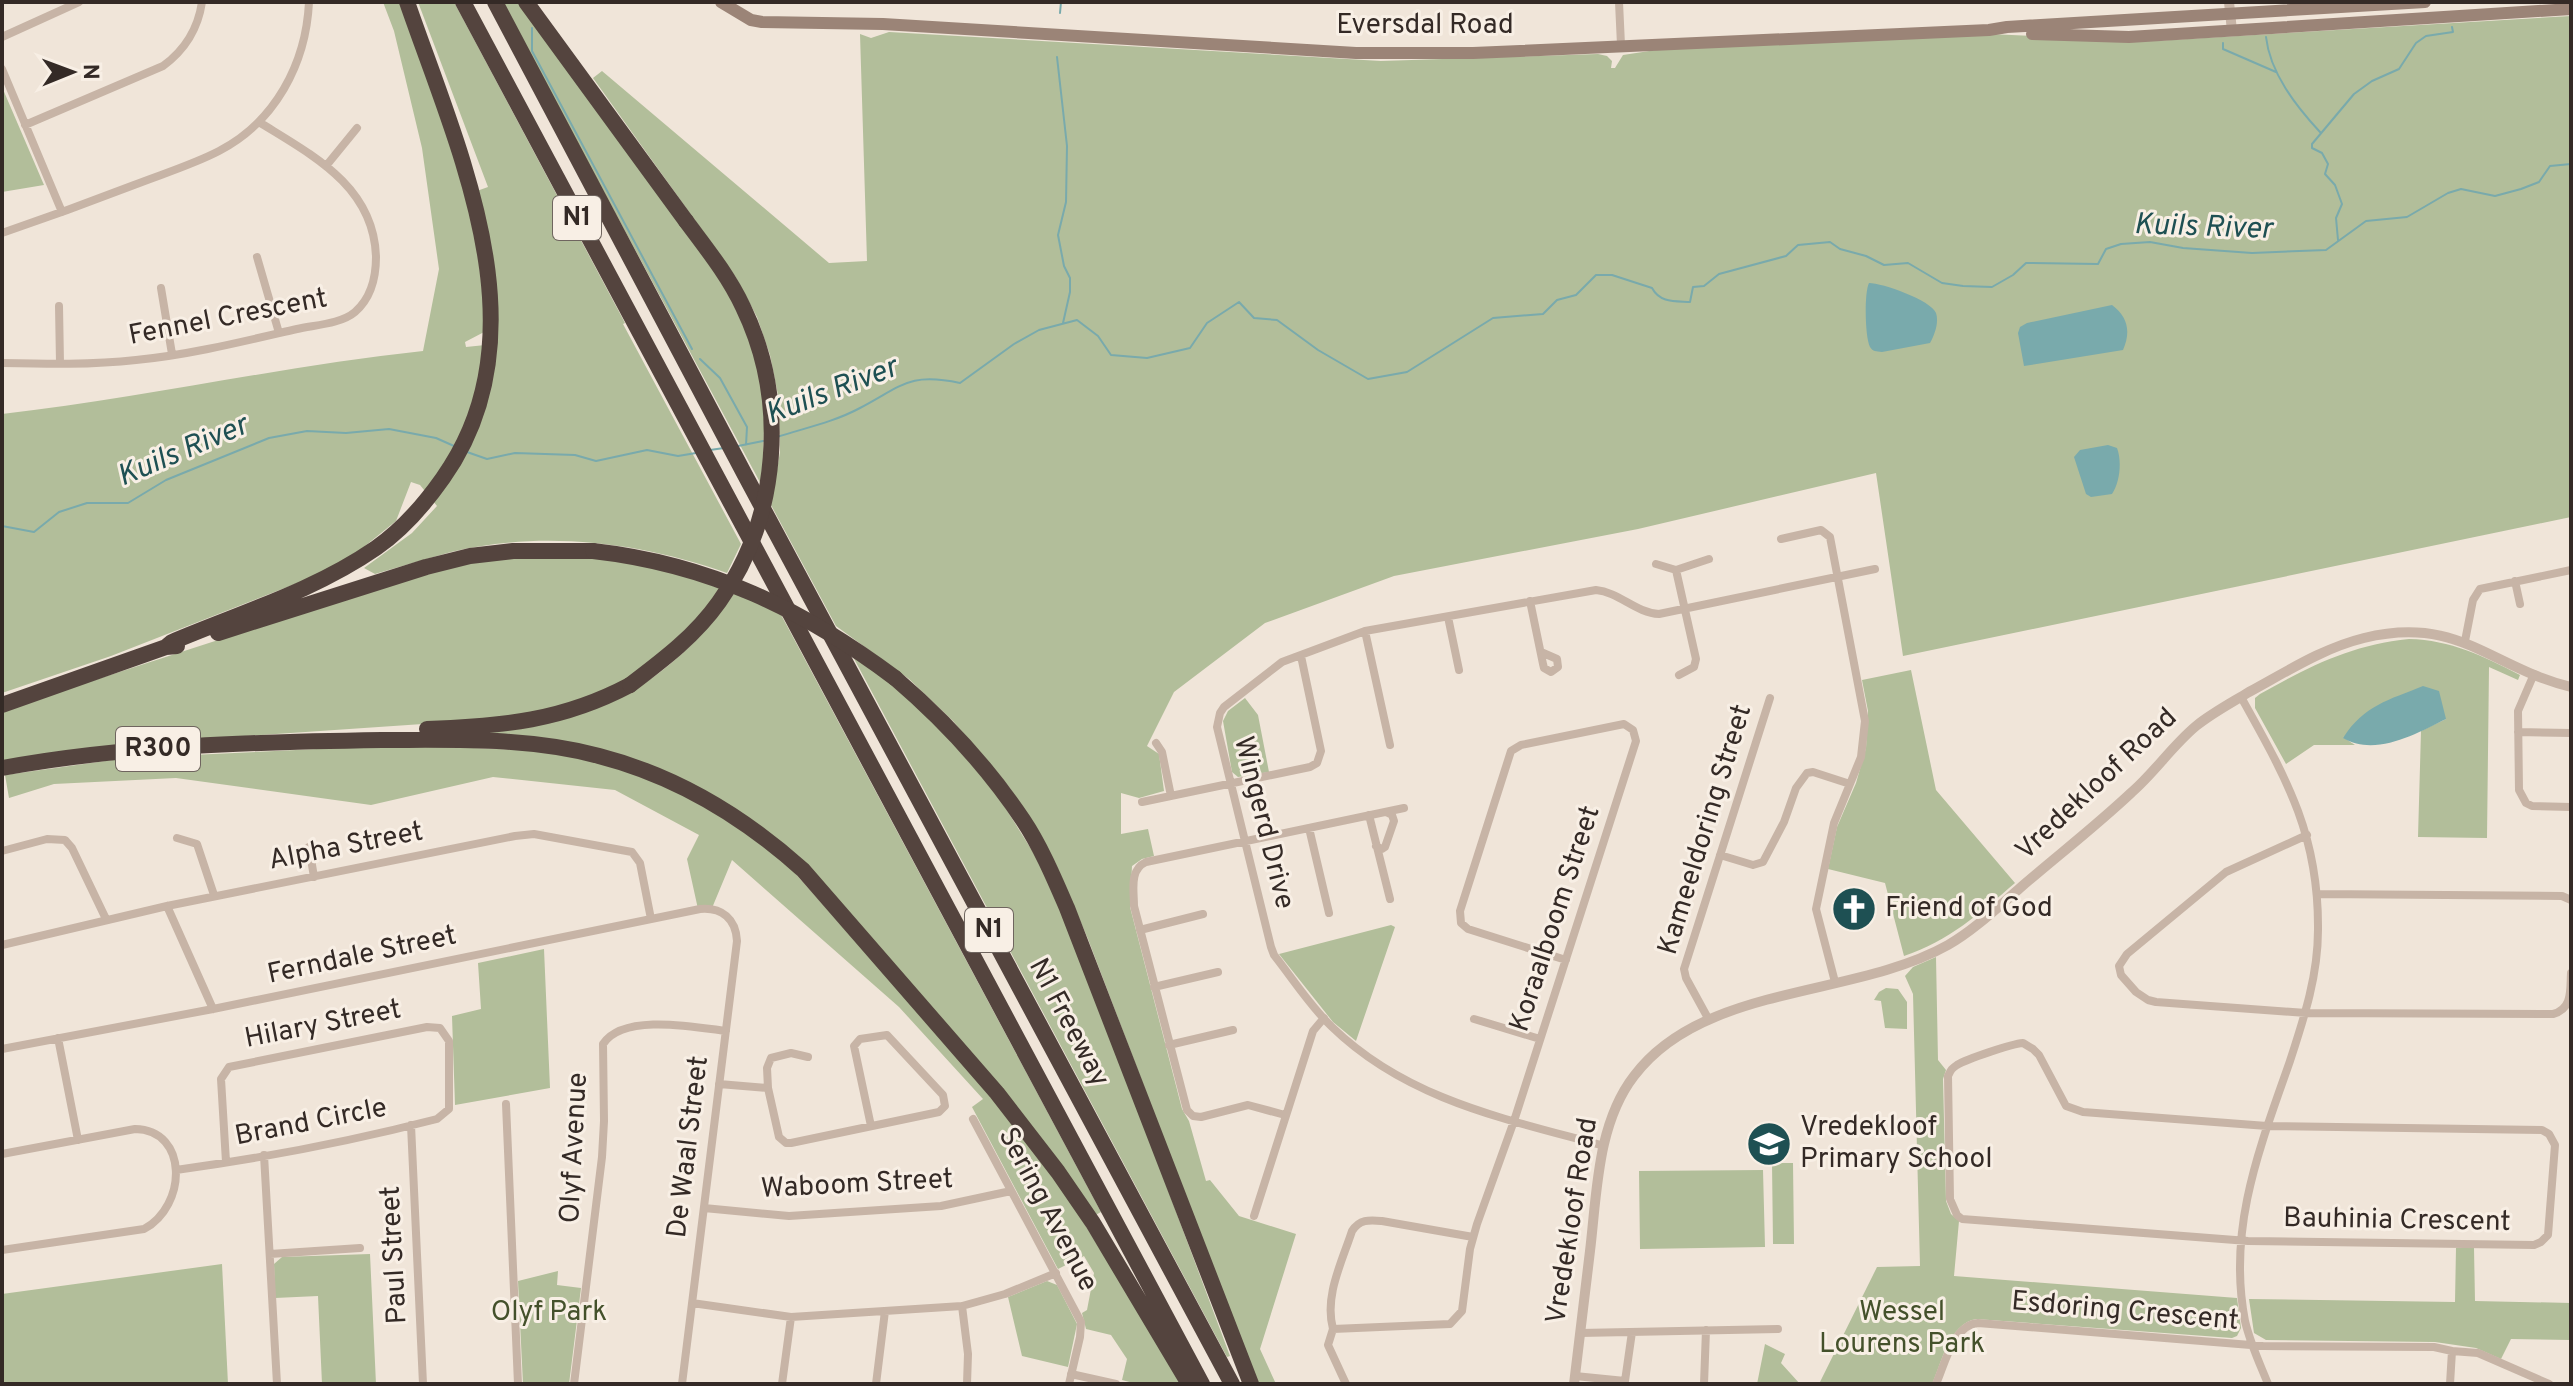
<svg xmlns="http://www.w3.org/2000/svg" width="2573" height="1386" viewBox="0 0 2573 1386" font-family="Overpass,sans-serif">
<style>
.green{fill:#b2be9a}
.water{fill:#79aaac}
.lines{fill:none;stroke-linecap:round;stroke-linejoin:round}
.stream{stroke:#79aaac;stroke-width:2}
.minor{stroke:#c7b4a6;stroke-width:8}
.tertiary{stroke:#c7b4a6;stroke-width:10}
.secondary{stroke:#9b8477;stroke-width:12}
.motorway{stroke:#54443e;stroke-width:16}
.motorway-bridge{stroke:#54443e;stroke-width:16}
.labels{text-anchor:middle;dominant-baseline:central;stroke-width:6;stroke-linejoin:round;paint-order:stroke}
.shield{fill:#f8efe5;stroke:#6f655f;stroke-width:2}
.shield-label{font-size:26px;font-weight:bold;fill:#342a26}
.street-label{font-size:28px;fill:#342a26;stroke:#f8efe5}
.poi-label{font-size:28px;fill:#342a26;stroke:#f8efe5;text-anchor:start}
.park-label{font-size:28px;fill:#44512b;stroke:#f8efe5}
.water-label{font-size:30px;font-style:italic;fill:#1e5053;stroke:#f8efe5}
</style>
<rect width="100%" height="100%" fill="#f0e5d9"/>
<path class="green" d="M383,2H401L447,133L464,192L477,242L486,331L465,342L466,347L495,344L474,192L488,187L418,2H454L625,323L623,324L741,544L727,573C639,542 543,530 451,552C425,559 400,567 375,574L364,568L412,533L437,506L420,485L411,482L396,521L360,550L318,575L111,656L2,693V414C143,398 282,366 423,351L439,269L422,148L394,31Z
M502,2H518L708,262L739,311L754,351L765,400L762,486Z
M2571,16V517L1903,656L1876,473L1638,529L1394,576L1265,623L1174,692L1147,746L1159,754L1164,791L1139,798L1121,793V834L1148,829L1154,856L1142,859L1132,866L1130,907L1182,1109L1189,1121L1206,1181L1210,1180L1239,1216L1296,1234L1260,1349L1276,1384H1257L1088,939L1055,862L1010,788L953,721L909,679L836,626L771,505L780,452L779,400L770,355L757,317L735,276L593,78L602,71L829,263L867,261L860,34L871,38L889,32L1381,61L1598,54L1607,56L1612,61L1611,68H1615L1623,55L1656,50L1989,34L2154,41Z
M2,87L44,185L2,192Z
M502,556L614,557L722,586L702,614L639,673L578,703L496,719L158,742L2,763V710L413,577Z
M736,591L779,611L1101,1212L1092,1217L859,927L692,786L483,733C596,723 670,685 736,591Z
M2409,639C2451,640 2483,656 2520,675L2518,680L2489,667L2487,838L2418,837L2421,731L2446,719L2343,737L2355,745H2314L2286,764L2255,708V698L2260,694C2310,666 2351,645 2409,639Z
M851,653L924,710L996,793L1043,868L1076,944L1230,1356L1227,1357Z
M1911,670L1936,790L2015,883C1980,913 1949,941 1904,956L1885,883L1828,869L1837,827L1856,783L1866,748L1868,711L1862,680Z
M1245,698L1258,715L1269,772L1238,777L1232,772L1223,721L1228,711Z
M401,745L548,751L600,762L682,792L778,854L975,1076L1066,1194L1183,1384H1137L1122,1380L1127,1359L1111,1335L1086,1329L1082,1313L1087,1310L1094,1273L1084,1256L1058,1269L972,1107L983,1099L899,1007L732,860L712,908L698,909L687,859L699,835L615,790L493,777L371,805L176,778L54,784L9,798L5,775L127,758Z
M1391,925L1395,927L1356,1041L1333,1022L1279,954Z
M544,949L550,1088L455,1105L452,1016L481,1009L478,963Z
M1936,957L1938,1060L1946,1070L1943,1079L1946,1201L1951,1214L1959,1221L1954,1276L2237,1298L2241,1328L2237,1336L2232,1338L1976,1319C1949,1324 1942,1362 1932,1384H1819L1877,1267L1920,1266L1913,994L1905,976L1913,967Z
M1886,988L1898,989L1907,1002V1029L1885,1028L1881,1001L1874,1000L1879,992Z
M1772,1163H1793L1794,1244H1773Z
M1763,1170L1765,1247L1640,1249L1639,1171Z
M2456,1248H2474L2475,1301L2571,1303V1340L2511,1339L2501,1359L2476,1348L2435,1342L2266,1340L2254,1333L2249,1299L2455,1302Z
M370,1254L376,1384H322L318,1296L275,1298L274,1264L282,1257Z
M222,1264L228,1384H2V1294Z
M558,1271L557,1285L581,1288L569,1384H523L518,1281Z
M1047,1281L1057,1285L1077,1324L1068,1367L1022,1356L1008,1297Z
M1765,1344L1785,1354L1781,1363L1800,1384H1757Z"/>
<path class="water" d="M1869,283C1882,283 1931,300 1936,313C1939,322 1935,334 1930,343L1882,352C1876,351 1873,352 1870,347C1865,338 1864,293 1869,283Z
M2112,305C2128,317 2131,332 2123,350L2024,366L2018,333L2020,327L2027,323Z
M2108,445L2117,448C2122,461 2120,482 2112,494L2091,497L2086,494L2074,457L2080,450Z
M2423,686L2439,691L2446,719C2416,734 2375,757 2343,738C2364,705 2389,700 2423,686Z"/>
<g class="lines">
<path class="stream" d="M1060,13L1061,2
M532,28V51L692,349
M2266,37C2270,73 2296,106 2320,132
M2223,43V49L2276,72
M1057,57L1067,146L1066,202L1058,235L1064,266L1070,278V292L1063,323
M2338,240L2336,218L2342,204L2335,185L2325,174L2328,164L2322,153L2312,148V144L2354,94L2372,81L2399,69L2416,43L2426,36L2453,32L2452,27
M700,359L720,378L747,427L746,445
M777,437C805,428 834,422 860,408C902,386 909,372 960,383L1014,344L1039,330L1077,320L1098,336L1111,355L1147,358L1190,348L1207,323L1239,302L1254,318L1277,320L1318,350L1368,379L1407,372L1493,318L1543,314L1557,300L1576,295L1596,275H1612L1652,288C1660,303 1675,301 1690,302L1693,287L1704,286L1719,274L1786,256L1798,245L1830,242L1840,249L1866,256L1884,265L1908,263L1942,283L1963,286L1992,287L2013,275L2026,263L2098,264L2106,249L2121,244L2150,242L2183,248L2252,253L2326,250L2366,221L2407,217L2448,193L2461,189L2495,196L2521,189L2539,182L2550,166L2571,164
M738,446L763,441
M710,450L724,448
M467,452L487,459L515,453L575,455L596,461L647,450L678,456L696,453
M2,526L34,532L59,512L87,503H128L166,480L269,438L307,431L346,433L389,429L436,438L454,446"/>
<path class="minor" d="M1619,2L1621,45
M2,37L79,2
M2,69L62,212
M25,125L163,66C185,50 198,29 202,2
M326,166L357,128
M2,233C46,218 90,202 134,185C162,174 192,165 219,151C275,122 306,64 309,2
M257,257L279,333
M161,288L172,354
M59,306L60,363
M2,363C46,364 92,365 136,360C189,355 245,341 297,329C314,325 341,324 355,312C371,298 376,277 376,257C374,186 312,155 259,122
M1781,539L1821,530L1830,537L1865,721L1861,757L1834,823L1816,909L1835,982
M1656,564L1676,570
M2515,581L2520,604
M1530,601L1543,664L1544,668L1551,672L1558,667L1557,659L1541,652
M1448,617L1459,670
M1365,631L1390,745
M2465,641L2473,600L2480,589L2571,570
M2534,674L2518,711L2519,790L2526,803L2532,806L2571,807
M1679,675L1694,667L1696,659L1676,570L1709,559
M2241,697C2286,778 2319,834 2318,930C2318,976 2304,1018 2290,1061C2260,1147 2227,1228 2245,1321C2250,1343 2260,1364 2268,1384
M2518,732L2571,733
M1156,743L1162,752L1171,796
M1142,802L1310,767L1317,763L1321,751L1301,656
M1369,815L1390,899
M1309,828L1329,913
M2307,835L2226,872L2127,954L2119,966L2121,975L2136,992L2148,1000L2156,1002L2306,1013L2553,1014C2573,1009 2570,989 2571,973
M177,838L197,844L214,895
M1376,846L1382,849L1385,847L1394,821L1392,815L1386,812
M309,847L314,877
M2,851L47,839L65,840L72,848L106,919
M1720,855L1753,865L1763,862L1784,822L1796,788L1807,773L1813,772L1850,784
M2317,894L2562,896L2571,900
M167,906L213,1009
M1140,930L1203,914
M2,945L167,906L515,836L534,834L632,852L640,863L651,919
M1154,987L1218,972
M1474,1019L1540,1039
M1709,1020L1686,978L1684,969L1770,698
M58,1038L78,1140
M2023,1043L2033,1049L2039,1055L2066,1106L2083,1112L2267,1126L2542,1130L2549,1134L2555,1145L2548,1235L2541,1242L2534,1245L2248,1241L1962,1219L1957,1215L1950,1199L1948,1076C1951,1070 1951,1069 1957,1065C1967,1059 2011,1044 2023,1043Z
M1169,1045L1233,1030
M2,1049L213,1009L700,909C722,907 736,919 737,941L682,1384
M719,1084L768,1088L779,1137L786,1143H791L939,1112L945,1106L943,1095L887,1035L860,1039L854,1046L871,1126
M768,1088L767,1068L771,1058L791,1053L808,1057
M506,1104L518,1384
M1285,1115L1248,1105L1201,1117L1193,1116L1187,1110L1134,906C1134,890 1129,870 1146,862L1404,808
M973,1119L1081,1322L1080,1337L1069,1384
M411,1125L423,1384
M1604,1146C1506,1119 1407,1100 1332,1027C1310,1006 1293,979 1274,955L1271,947L1217,727L1220,713L1224,707L1282,662L1365,631L1596,590C1619,592 1636,613 1659,614L1875,569
M2,1154L135,1129C189,1130 187,1206 144,1229L2,1250
M264,1155L277,1384
M176,1170C263,1158 352,1141 437,1119L449,1109V1041L440,1028L427,1027L229,1067L221,1079L226,1162
M704,1208L789,1216L941,1206L1011,1191
M1254,1216L1313,1031L1324,1018
M270,1254L360,1248
M692,1303L791,1317L962,1306L1005,1294L1056,1273
M962,1306L968,1354L967,1384
M1333,1329C1324,1296 1342,1262 1352,1231C1360,1219 1369,1220 1382,1221L1473,1237
M1580,1333L1778,1329
M2452,1351L2478,1353L2549,1384
M1071,1374L1116,1384
M1575,1376L1625,1381L1632,1332
M574,1384L602,1157L604,1121L603,1044C623,1013 695,1027 726,1031
M782,1384L791,1317
M876,1384L885,1311
M1346,1384L1328,1345L1333,1329L1450,1324L1462,1311L1470,1249L1477,1224L1514,1121L1636,741L1633,730L1624,724L1521,745L1511,751L1460,911L1461,923L1468,929L1566,960
M1704,1384L1706,1330
M1936,1384C1945,1364 1953,1325 1978,1323L2263,1346L2434,1347L2452,1351L2450,1384"/>
<path class="tertiary" d="M2229,2L2232,31
M1574,1384C1579,1340 1585,1295 1590,1251C1597,1193 1597,1124 1634,1076C1703,984 1854,998 1948,945C1974,930 1997,908 2020,888C2057,856 2096,826 2132,792C2155,772 2172,746 2196,726C2212,713 2231,703 2249,692C2286,672 2323,648 2364,638C2459,615 2489,667 2571,687"/>
<path class="secondary" d="M721,2L751,20L762,22L883,24L1356,53H1473L1989,30L2007,27L2425,2
M2032,34L2129,37L2571,9"/>
<path class="motorway" d="M463,2L1202,1384
M495,2L745,475L1232,1384
M526,2L686,221
M218,633L426,567L470,556L513,551H593
M166,647L172,642C240,613 314,591 376,548C402,530 424,505 443,478C546,333 458,150 407,2
M895,678C944,720 987,766 1023,820C1041,847 1054,878 1067,908L1251,1384
M2,705L166,647L177,646
M427,729C503,726 562,721 630,685
M2,768C127,745 255,742 382,740C454,740 529,737 599,756C677,776 744,817 803,870L997,1093L1058,1172L1093,1223L1189,1384"/>
<path class="motorway-bridge" d="M593,551C709,564 803,609 895,678
M630,685C663,660 695,636 719,602C780,517 788,400 743,307C728,275 706,248 686,221"/>
</g>
<defs>
<g id="church-disc" transform="scale(2.3)"><circle r="9.5" fill="#1e5053" stroke="#f8efe5"/><path d="M-1.2-6h2.4v3.5h3.3v2.4h-3.3V6h-2.4V-.1h-3.3v-2.4h3.3Z" fill="#fff"/></g>
<g id="school-disc" transform="scale(2.3)"><circle r="9.5" fill="#1e5053" stroke="#f8efe5"/><path d="M0-5L7-2L0 1L-7-2ZM-4 1L0 2.5L4 1V4Q0 6-4 4Z" fill="#fff"/></g>
</defs>
<g fill-rule="evenodd">
<use href="#church-disc" x="1854" y="909"/>
<use href="#school-disc" x="1769" y="1144"/>
</g>
<g class="labels">
<g class="shield">
<rect x="553" y="196" width="48" height="44" rx="6"/>
<rect x="116" y="727" width="84" height="44" rx="6"/>
<rect x="965" y="908" width="48" height="44" rx="6"/>
</g>
<g class="shield-label">
<text x="577" y="218">N1</text>
<text x="158" y="749">R300</text>
<text x="989" y="930">N1</text>
</g>
<g class="street-label">
<text x="1425" y="26">Eversdal Road</text>
<text transform="translate(228 318) rotate(-11)">Fennel Crescent</text>
<text transform="translate(2097 785) rotate(-43)">Vredekloof Road</text>
<text transform="translate(1263 823) rotate(76)">Wingerd Drive</text>
<text transform="translate(1706 830) rotate(-73)">Kameeldoring Street</text>
<text transform="translate(346 847) rotate(-11)">Alpha Street</text>
<text transform="translate(1556 919) rotate(-72)">Koraalboom Street</text>
<text transform="translate(362 956) rotate(-12)">Ferndale Street</text>
<text transform="translate(1068 1023) rotate(62)">N1 Freeway</text>
<text transform="translate(323 1025) rotate(-11)">Hilary Street</text>
<text transform="translate(311 1123) rotate(-11)">Brand Circle</text>
<text transform="translate(689 1147) rotate(-83)">De Waal Street</text>
<text transform="translate(575 1148) rotate(-87)">Olyf Avenue</text>
<text transform="translate(857 1185) rotate(-3)">Waboom Street</text>
<text transform="translate(1047 1210) rotate(62)">Sering Avenue</text>
<text transform="translate(1573 1221) rotate(-81)">Vredekloof Road</text>
<text transform="translate(2397 1221) rotate(1)">Bauhinia Crescent</text>
<text transform="translate(395 1255) rotate(-93)">Paul Street</text>
<text transform="translate(2125 1312) rotate(5)">Esdoring Crescent</text>
</g>
<g class="poi-label">
<text x="1885" y="909">Friend of God</text>
<text x="1800" y="1128">Vredekloof<tspan x="1800" dy="32">Primary School</tspan></text>
</g>
<g class="park-label">
<text x="549" y="1313">Olyf Park</text>
<text x="1902" y="1313">Wessel<tspan x="1902" dy="32">Lourens Park</tspan></text>
</g>
<g class="water-label">
<text transform="translate(2203 228) rotate(2)">Kuils River</text>
<text transform="translate(832 392) rotate(-21)">Kuils River</text>
<text transform="translate(183 452) rotate(-23)">Kuils River</text>
</g>
</g>
<rect width="2573" height="1386" fill="none" stroke="#342a26" stroke-width="8"/>
<g transform="translate(72 72) rotate(89)" stroke="#f8efe5" stroke-width="6" paint-order="stroke">
<path d="M0-6L14 30L0 20L-14 30Z" fill="#342a26"/>
<text y="-12" font-size="22" font-weight="bold" text-anchor="middle" fill="#342a26">N</text>
</g>
</svg>
